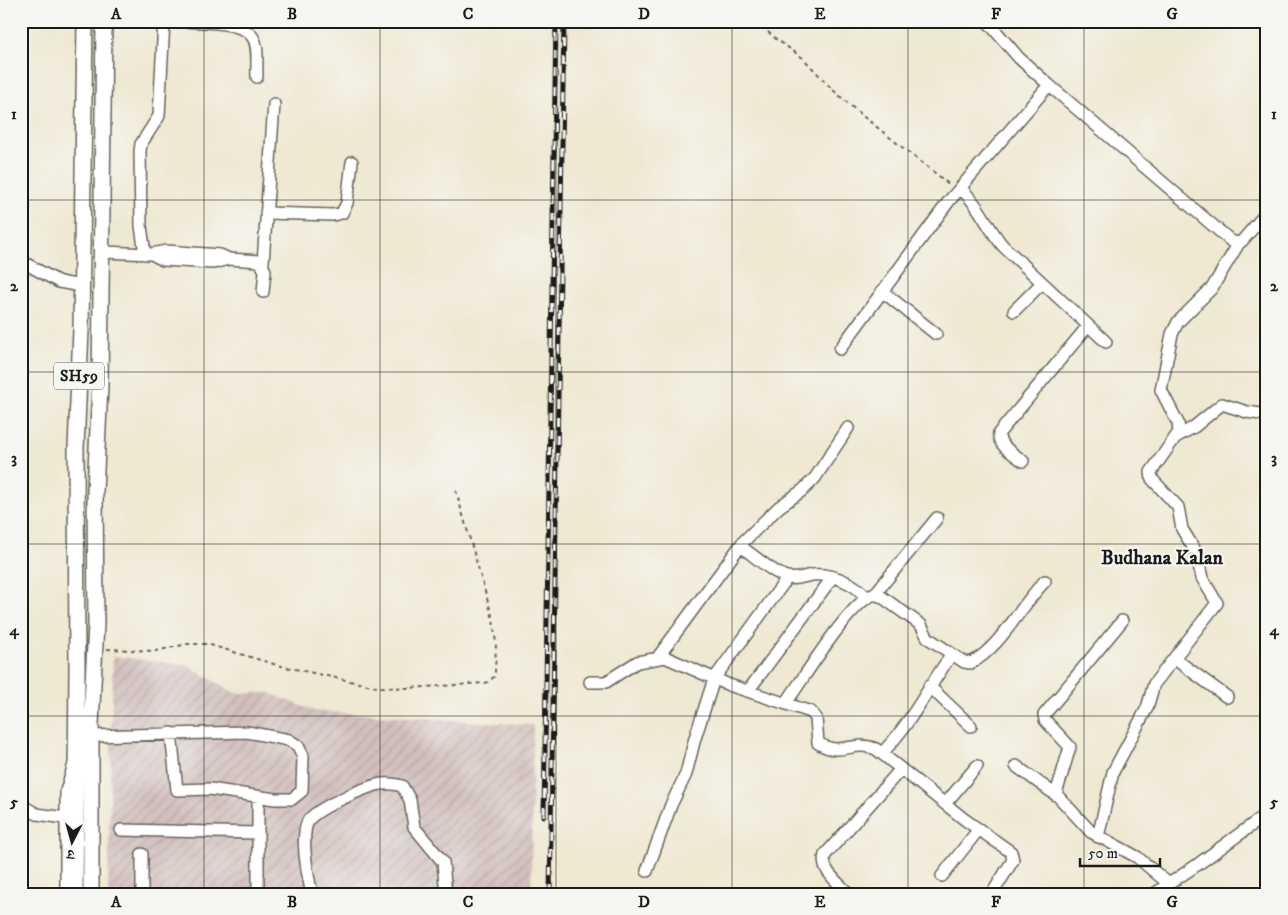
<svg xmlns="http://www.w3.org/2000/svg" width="1288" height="915" viewBox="0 0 1288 915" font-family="'IM FELL DW Pica','Noto Serif Devanagari',serif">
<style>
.industrial{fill:url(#industrial-furrows)}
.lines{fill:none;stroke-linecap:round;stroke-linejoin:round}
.minor-casing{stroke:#66635c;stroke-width:14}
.major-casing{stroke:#66635c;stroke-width:18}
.path{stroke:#66635c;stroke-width:2;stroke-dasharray:4 4;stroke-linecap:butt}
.minor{stroke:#fff;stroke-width:11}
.major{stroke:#fff;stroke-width:15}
.rail-casing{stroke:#1c1c1c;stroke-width:5}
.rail{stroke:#f6f6f2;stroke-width:3;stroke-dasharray:9;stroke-linecap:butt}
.grid{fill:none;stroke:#1c1c1c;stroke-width:1;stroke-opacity:0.55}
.labels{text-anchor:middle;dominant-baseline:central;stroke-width:4.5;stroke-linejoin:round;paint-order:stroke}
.shield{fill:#f6f6f2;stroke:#5d5d5c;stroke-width:1}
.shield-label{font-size:16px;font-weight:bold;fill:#1c1c1c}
.quarter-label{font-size:20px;font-weight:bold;fill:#1c1c1c;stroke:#f6f6f2}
.neatline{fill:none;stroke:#1c1c1c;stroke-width:2}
.grid-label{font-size:16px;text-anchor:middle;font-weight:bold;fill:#1c1c1c}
</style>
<defs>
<pattern id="industrial-furrows" width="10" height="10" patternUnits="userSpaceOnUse" patternTransform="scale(1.25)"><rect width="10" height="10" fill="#d1bfbd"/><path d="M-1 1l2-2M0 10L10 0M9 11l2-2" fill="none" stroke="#b3a4a2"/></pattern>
</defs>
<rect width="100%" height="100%" fill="#f6f6f2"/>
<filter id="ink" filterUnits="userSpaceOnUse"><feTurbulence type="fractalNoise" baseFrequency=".02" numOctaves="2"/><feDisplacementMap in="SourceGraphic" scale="10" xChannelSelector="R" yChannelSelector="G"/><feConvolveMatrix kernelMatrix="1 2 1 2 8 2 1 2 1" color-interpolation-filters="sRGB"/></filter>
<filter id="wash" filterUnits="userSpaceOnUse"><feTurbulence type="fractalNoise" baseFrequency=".0096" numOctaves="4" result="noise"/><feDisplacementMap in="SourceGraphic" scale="20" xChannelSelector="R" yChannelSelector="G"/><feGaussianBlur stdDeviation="1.12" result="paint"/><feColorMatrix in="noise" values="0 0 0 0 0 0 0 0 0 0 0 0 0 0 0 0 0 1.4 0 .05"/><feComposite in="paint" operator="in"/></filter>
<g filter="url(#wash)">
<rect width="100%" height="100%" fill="#efe8d2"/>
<path class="industrial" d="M113,656L186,665L235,693H270L314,711L533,725L531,894H108Z"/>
</g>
<g filter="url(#ink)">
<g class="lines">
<g class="minor-casing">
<path id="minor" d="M164,21C183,22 238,19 251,35C260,44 256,65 257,77
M987,21L1019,58L1049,85L1231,241L1239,243L1242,241L1267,212
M960,188C979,204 987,227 1003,246L1106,342
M266,213L333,215L342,213L347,203L352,162
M102,252L152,254L166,251L220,255L229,259
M145,254L141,226L140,151L141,144L159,116L164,21
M152,254L163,260L213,263L229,259L260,261L265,271L263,292
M21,261L59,282L81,286
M263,263L274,104
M882,291L936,334
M1014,311L1042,283
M840,349L949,201L1049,85
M1176,437L1194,427L1222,404L1247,412L1267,415
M1023,461C1014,454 997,445 999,433L1088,326
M740,546C755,556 772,573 789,578C797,580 804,576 812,575C832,573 855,583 867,598
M874,595L937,518
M1122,621L1044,715L1045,720L1070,747L1056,794L1091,832L1137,857L1169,884
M658,657L743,542L779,507L803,490L815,478L848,428
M1175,659L1227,697
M590,682H606L637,662L665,657L729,685L811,712L816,718L818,743C842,758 853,739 876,749L964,819L1011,852L1013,860L992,894
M929,686L971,726
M748,691L832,578
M786,703C805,676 843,614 868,597C873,594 877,594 882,597L921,625L928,638L964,662L971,663C1001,647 1021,605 1045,581
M91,736L247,732L289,740L298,746L303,756L302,791L292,799H275L210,789L177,790L171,733
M882,753C911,724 928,687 952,654
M1016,766L1056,795
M258,797V894
M945,804L977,766
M21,805L37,814L65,818
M121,830L258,833
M1098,837L1113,772L1147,708L1154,684L1217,603L1202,578L1196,552L1182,529L1178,507L1152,479L1151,472L1179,432L1178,423L1161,390L1172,334L1178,322L1212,288L1239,243
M647,871L671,805L686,774L695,738L714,679L788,577
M942,876L979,829
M66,894V791L74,764
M142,894V854
M312,894C308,877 300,837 308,821C315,809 362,789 376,785C385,783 393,783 402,786L410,800L414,827L443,862L446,894
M848,894C839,882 820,871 825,855L901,769
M1154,894L1197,865L1267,814"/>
</g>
<g class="major-casing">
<path id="major" d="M75,894L77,668L76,448L81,330L85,21
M91,894V725L96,623L95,491L100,386L104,21"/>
</g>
<path class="path" d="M756,21L776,39L803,58L832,89L859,113L950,185
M107,649L156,651L187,644H207L277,665L377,687L408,688L486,683L494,677L495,673L496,643L493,619L456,491"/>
<use href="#minor" class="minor"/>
<use href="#major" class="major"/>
<g class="rail-casing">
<path id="rail" d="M544,816L556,21
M550,894L564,21"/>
</g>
<use href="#rail" class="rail"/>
</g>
</g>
<path class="grid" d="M204,21V894M380,21V894M556,21V894M732,21V894M908,21V894M1084,21V894M21,200H1267M21,372H1267M21,544H1267M21,716H1267"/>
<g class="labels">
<rect class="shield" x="54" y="362.5" width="50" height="27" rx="4"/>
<g class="shield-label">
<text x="79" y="376">SH59</text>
</g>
<g class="quarter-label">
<text x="1162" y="558">Budhana Kalan</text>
</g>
</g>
<rect width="1288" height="915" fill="none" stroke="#f6f6f2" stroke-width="55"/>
<g transform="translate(72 842) rotate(186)" stroke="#f6f6f2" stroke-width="4" paint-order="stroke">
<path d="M0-4L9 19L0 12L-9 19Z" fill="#1c1c1c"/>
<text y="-8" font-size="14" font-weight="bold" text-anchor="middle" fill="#1c1c1c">उ</text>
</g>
<path d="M1080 858v8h80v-8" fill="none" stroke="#1c1c1c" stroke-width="2.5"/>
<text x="1088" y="858" font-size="15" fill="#1c1c1c" stroke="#f6f6f2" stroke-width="4" paint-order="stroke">50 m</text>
<rect x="28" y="28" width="1232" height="860" class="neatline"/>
<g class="grid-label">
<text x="116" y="19">A</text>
<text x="292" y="19">B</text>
<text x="468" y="19">C</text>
<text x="644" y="19">D</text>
<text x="820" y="19">E</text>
<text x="996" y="19">F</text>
<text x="1172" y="19">G</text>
<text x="14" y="119">1</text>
<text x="1274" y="119">1</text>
<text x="14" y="291">2</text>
<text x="1274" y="291">2</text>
<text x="14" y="463">3</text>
<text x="1274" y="463">3</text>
<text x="14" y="635">4</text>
<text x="1274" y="635">4</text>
<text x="14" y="807">5</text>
<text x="1274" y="807">5</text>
<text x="116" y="907">A</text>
<text x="292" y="907">B</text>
<text x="468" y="907">C</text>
<text x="644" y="907">D</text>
<text x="820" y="907">E</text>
<text x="996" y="907">F</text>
<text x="1172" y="907">G</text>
</g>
</svg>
